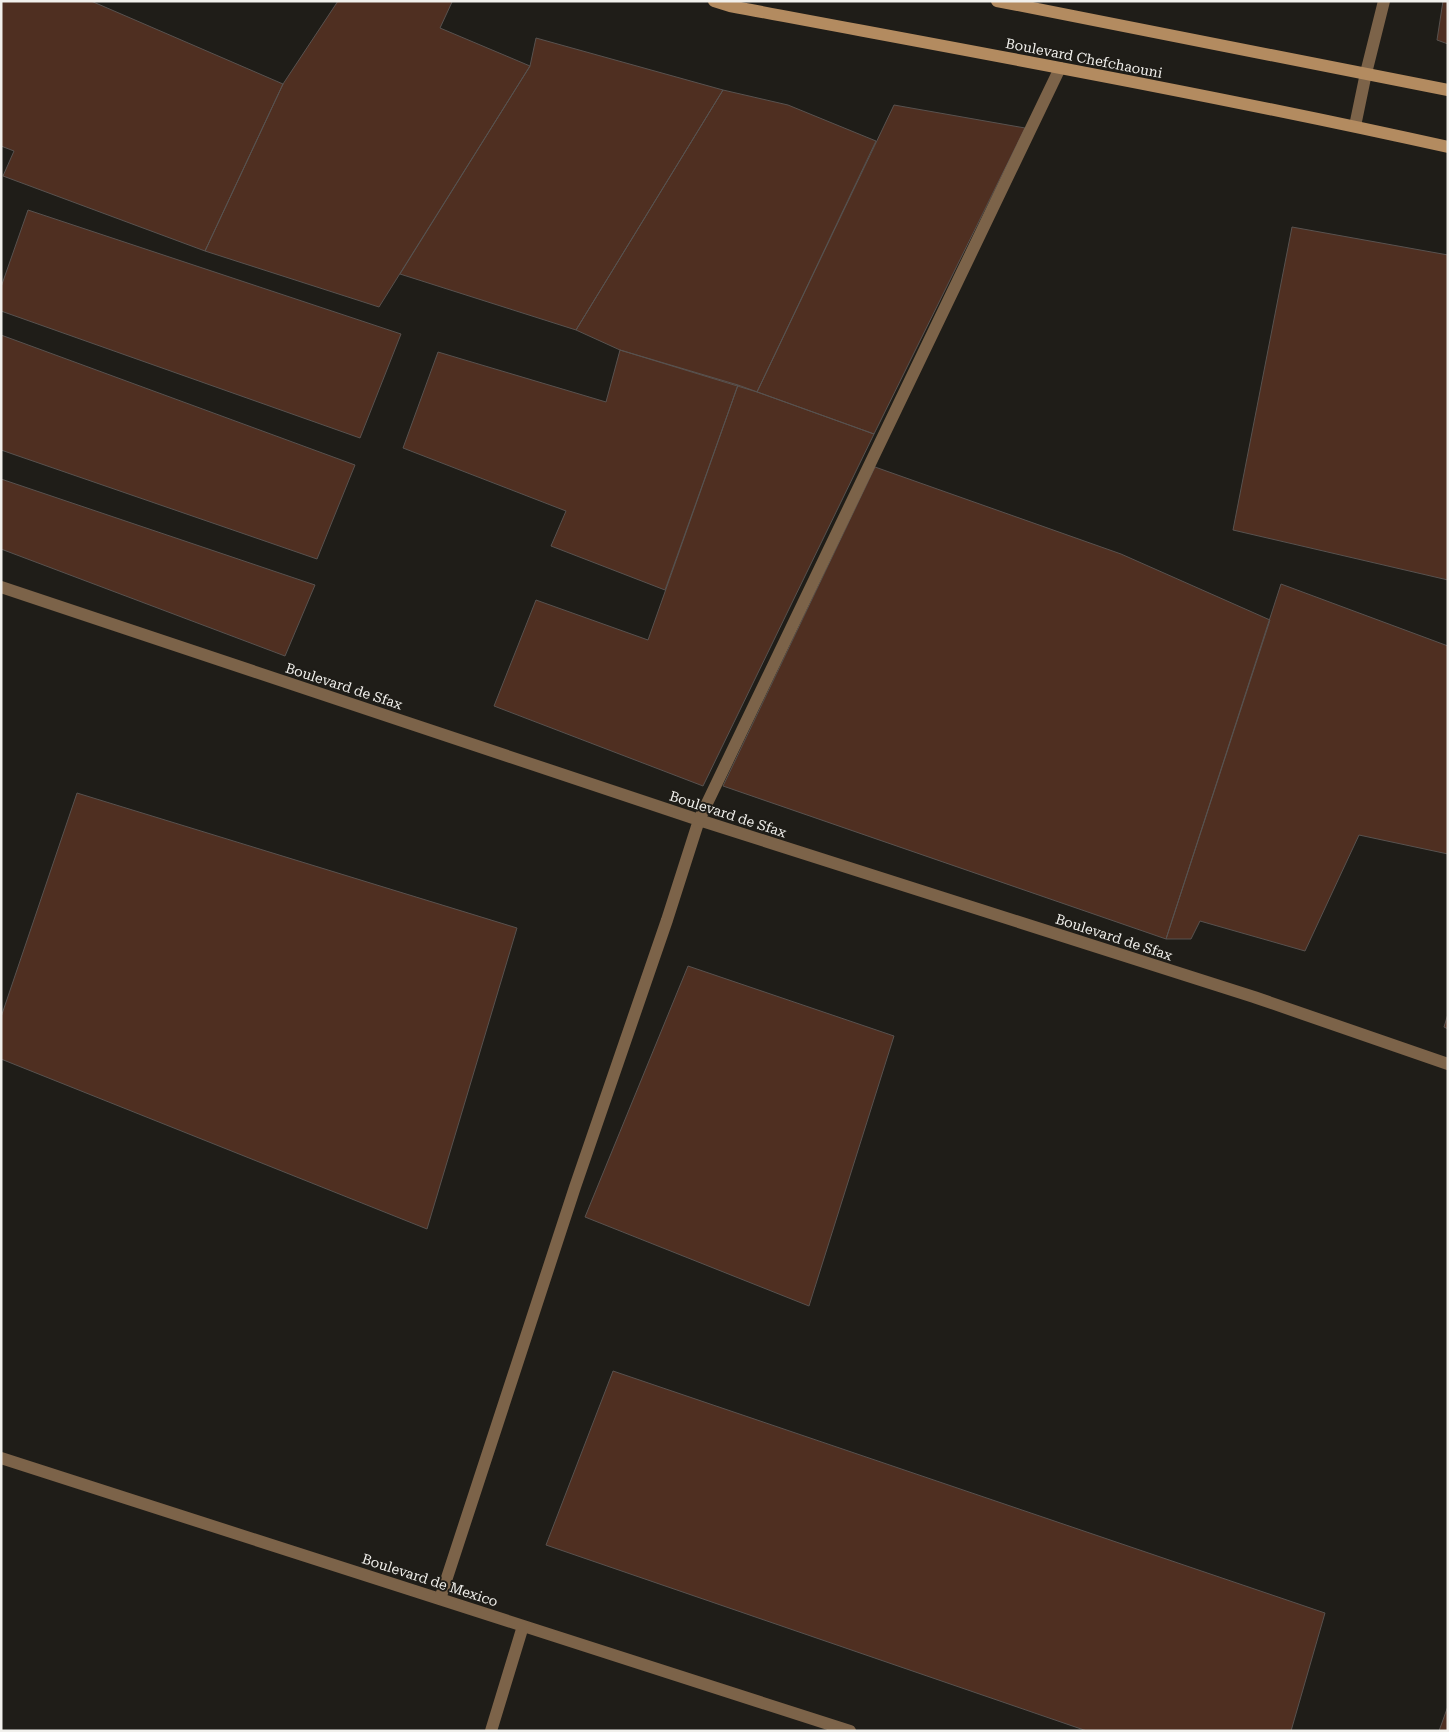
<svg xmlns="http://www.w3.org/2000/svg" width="1449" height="1732" viewBox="0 0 1449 1732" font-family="'Roboto Serif',serif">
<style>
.building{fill:#4f2f21;stroke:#58524f}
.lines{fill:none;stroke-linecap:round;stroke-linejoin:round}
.lane{stroke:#7c6349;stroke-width:12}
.secondary{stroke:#b38b60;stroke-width:12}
.labels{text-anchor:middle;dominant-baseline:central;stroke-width:4;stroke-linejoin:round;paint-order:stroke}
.street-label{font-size:14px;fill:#f1f0ec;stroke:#1f1d18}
</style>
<rect width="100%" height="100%" fill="#1f1d18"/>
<path class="building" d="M1,1H91L283,84L205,251L3,176L14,151L1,146Z
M338,1H450L452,2L440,28L530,66L379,307L205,251L283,84Z
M1443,1H1448V44L1437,40Z
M536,38L723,90L576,330L400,274L530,66Z
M723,90L788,105L876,141L757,392L620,350L576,330Z
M894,105L1025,128L874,434L757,392Z
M28,210L401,334L360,438L1,311V287Z
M1292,227L1448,255V580L1233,530Z
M1,335L355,465L317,559L1,450Z
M620,350L738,385L665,590L551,546L566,511L403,448L438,352L606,402Z
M738,385L874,434L703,786L494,706L536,600L648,640Z
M875,467L1121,554L1270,620L1166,939L723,786Z
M1,479L315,585L285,656L1,549Z
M1281,584L1448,646V854L1359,835L1305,951L1200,921L1191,939H1166Z
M77,793L517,928L427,1229L1,1059V1017Z
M688,966L894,1036L809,1306L585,1217Z
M1448,1014V1029L1444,1027Z
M613,1371L1325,1613L1291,1731H1087L546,1545Z
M1448,1706V1731H1439Z"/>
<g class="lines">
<path class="lane" d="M1355,126L1366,73L1384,1
M1,587L699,820L1254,997L1448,1064
M1,1458L850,1731
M440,1599L575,1187L667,920L699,820L1060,68
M491,1731L523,1626"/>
<path class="secondary" d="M714,1L730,6C969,51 1210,94 1448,147
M997,1L1448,90"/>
</g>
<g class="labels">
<g class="street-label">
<text transform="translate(1084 58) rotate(11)">Boulevard Chefchaouni</text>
<text transform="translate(344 686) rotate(18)">Boulevard de Sfax</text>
<text transform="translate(728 814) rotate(18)">Boulevard de Sfax</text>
<text transform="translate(1114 937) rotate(18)">Boulevard de Sfax</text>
<text transform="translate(430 1580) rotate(18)">Boulevard de Mexico</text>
</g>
</g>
<rect width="1449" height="1732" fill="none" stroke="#f1f0ec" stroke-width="5"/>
</svg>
